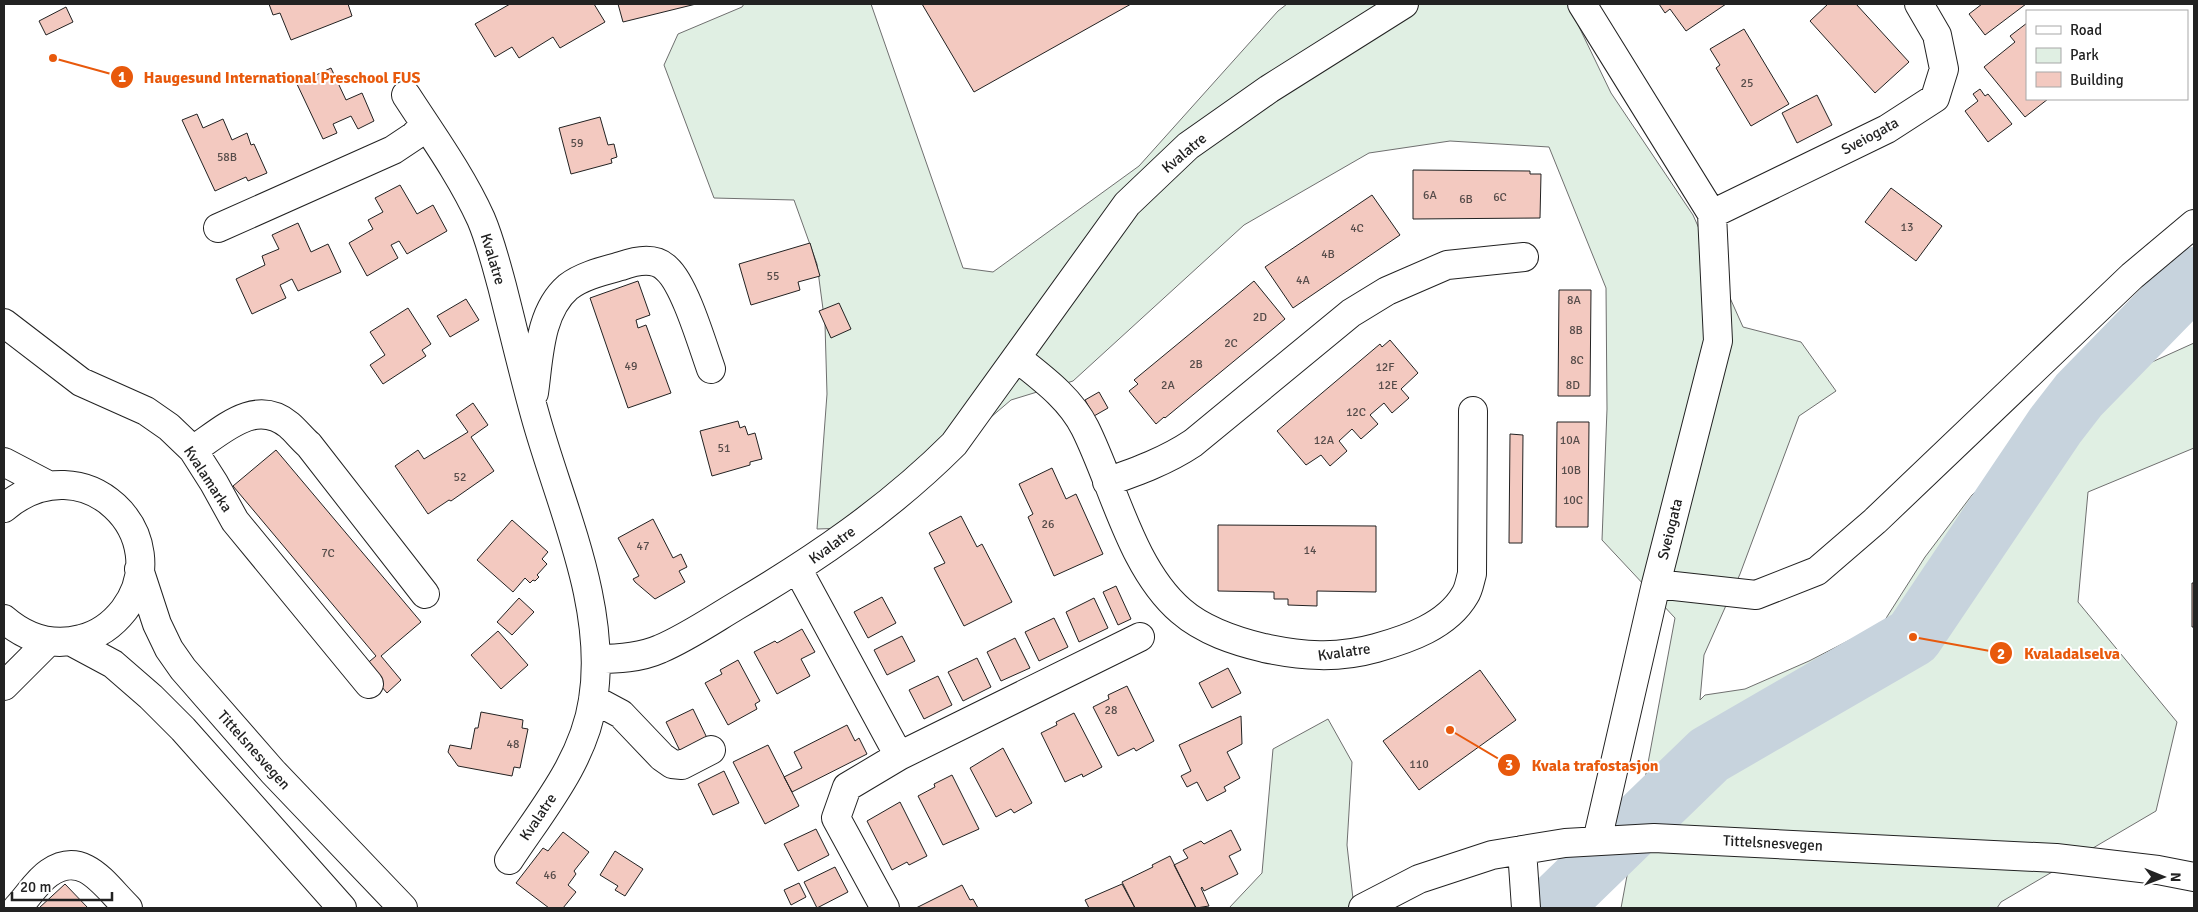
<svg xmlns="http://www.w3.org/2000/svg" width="2198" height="912" viewBox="0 0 2198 912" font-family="Signika,sans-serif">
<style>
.green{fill:#e0efe3;stroke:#6f6f6f}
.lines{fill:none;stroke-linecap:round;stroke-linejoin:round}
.river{stroke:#c7d3dd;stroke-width:60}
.building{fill:#f3c9c0;stroke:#222}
.minor-casing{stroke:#222;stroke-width:30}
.major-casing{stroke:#222;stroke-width:30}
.minor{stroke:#fff;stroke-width:28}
.major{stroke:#fff;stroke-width:28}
.labels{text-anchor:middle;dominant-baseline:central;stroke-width:4;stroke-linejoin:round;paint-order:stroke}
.number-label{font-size:12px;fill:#564c4a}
.street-label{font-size:15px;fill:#222;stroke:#fff}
.leader{fill:none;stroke:#e8590c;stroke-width:2}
.callout-dot{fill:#e8590c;stroke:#fff;stroke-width:2}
.mark-label{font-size:15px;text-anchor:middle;font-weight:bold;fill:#fff}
.callout-label{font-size:16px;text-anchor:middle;font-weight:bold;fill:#e8590c;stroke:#fff;stroke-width:4;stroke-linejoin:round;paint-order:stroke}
</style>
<rect width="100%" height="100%" fill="#fff"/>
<path class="green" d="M744,4H871L963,268L993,272L1139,166L1278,11L1287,4H1568L1611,93L1693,215L1743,327L1801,342L1836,391L1799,416L1740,574L1704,655L1700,700L1705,695L1745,689L1809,661L1883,623L1925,557L1972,495L2030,437L2079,395L2194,343V448L2088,492L2078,602L2177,722L2156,811L2001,902L1997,908H1621L1675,618L1602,540L1607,409L1606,288L1549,147L1450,141L1369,153L1244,225L1073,381L1011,400L929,470L848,528L817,529L827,394L825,324L817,264L794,200L714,198L664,65L678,34L742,7Z
M1328,719L1352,762L1347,845L1354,908H1229L1262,873L1273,749Z"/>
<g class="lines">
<path class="river" d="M1551,908L1709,755L1913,637L2055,426L2079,395L2194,277"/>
</g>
<path class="building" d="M269,4H348L352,16L291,40L280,13L273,15Z
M510,4H594L605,22L560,48L553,37L519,58L512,47L495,57L475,24Z
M618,4H696L623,22Z
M922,4H1131L974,92Z
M1659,4H1726L1686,31L1670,9L1665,13Z
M1828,4H1856L1909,62L1875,93L1810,21Z
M1982,4H2026L1985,35L1969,14Z
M66,7L73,22L46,35L39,21Z
M2027,23V99H2048L2025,117L1984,67L2015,42L2010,36Z
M1744,29L1789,104L1751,126L1716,68L1720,65L1710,49Z
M331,68L346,100L362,93L374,121L358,129L351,116L333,124L337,133L323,139L297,84Z
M1980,89L1985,96L1988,94L2012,124L1988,142L1965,111L1978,101L1973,94Z
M1817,95L1832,125L1797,143L1782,113Z
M197,114L203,128L223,119L232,140L247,133L251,145L254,144L267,173L248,181L246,177L215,191L182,120Z
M600,117L608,145L614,144L617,157L611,159L612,163L571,174L559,128Z
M1413,170L1530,171V174H1541L1540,218L1413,219Z
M400,185L417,214L433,205L447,231L407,254L399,241L391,245L398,258L367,276L349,243L373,229L368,220L383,212L375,198Z
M1891,188L1942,226L1916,261L1865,222Z
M1372,195L1400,235L1293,308L1265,267Z
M298,223L311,252L328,244L341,272L298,291L292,279L280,285L286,298L252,314L236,279L265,265L262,256L279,249L272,235Z
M810,243L820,276L798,282L800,290L751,305L739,264Z
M638,281L650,315L636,320L638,328L646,325L671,393L628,408L590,298Z
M1254,281L1285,319L1165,418L1164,417L1156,424L1129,391L1138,384L1134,380Z
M1559,290H1591L1590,396H1558Z
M466,299L479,320L450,337L437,316Z
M839,303L851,329L831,338L819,311Z
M408,308L431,344L422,350L426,356L383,384L370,365L385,355L370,332Z
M1390,340L1418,373L1401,389L1409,398L1392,413L1384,403L1370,415L1378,424L1361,439L1352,429L1339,441L1347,451L1330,466L1321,455L1306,465L1277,431L1380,344L1382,347Z
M1099,392L1108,408L1094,416L1085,400Z
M473,403L488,425L471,437L494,471L451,501L449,500L428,514L395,466L418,450L424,459L468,432L456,415Z
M738,421L740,428L745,426L748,435L755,433L762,459L750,462V465L712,476L700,431Z
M1557,422H1589L1588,527H1556Z
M1510,434L1523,435L1522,543H1509Z
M276,450L421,622L381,656L401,680L387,693L364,666L376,656L233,486Z
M1052,468L1066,499L1076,494L1103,554L1054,576L1028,517L1033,514L1019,484Z
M961,516L977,547L982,544L1012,602L964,626L934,568L945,563L929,533Z
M653,519L673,558L681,554L687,567L679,571L685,582L655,599L635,582L633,579L639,576L618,538Z
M512,520L548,552L542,559L547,564L537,575L539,577L535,581L533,580L530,583L525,578L513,592L477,560Z
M1218,525L1376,526V592L1317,591V606L1288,605V599H1274V592L1218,591Z
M2192,583H2194V627H2192Z
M1116,586L1131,619L1118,625L1103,592Z
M882,597L896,623L868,638L854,612Z
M519,598L534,612L512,635L497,622Z
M1094,598L1108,628L1079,642L1066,612Z
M1054,618L1068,647L1039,661L1025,632Z
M802,629L815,652L801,659L810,676L777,694L754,652L775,641L777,643Z
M498,631L528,665L501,689L471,655Z
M902,636L915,661L887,675L874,650Z
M1015,638L1030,668L1001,681L987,652Z
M977,658L991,687L963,701L948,672Z
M738,660L760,701L755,704L757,709L728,725L705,683L722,674L720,670Z
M1228,668L1241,693L1212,708L1199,683Z
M1480,670L1516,720L1419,790L1383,741Z
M938,676L952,705L924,719L909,690Z
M1127,686L1154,741L1136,751L1134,748L1118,756L1093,707L1109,699L1108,695Z
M693,709L708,740L681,753L666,722Z
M481,712L523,720L522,728L528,729L520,768L514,767L512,776L458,766L448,752L450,745L471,749L475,728H478Z
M1074,713L1102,767L1083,777L1082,774L1065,782L1041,733L1057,725L1056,722Z
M1241,716L1242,744L1227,752L1240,778L1224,787L1226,791L1207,801L1197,782L1187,787L1181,776L1191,771L1179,745Z
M847,725L855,741L859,738L867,754L792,792L784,777L802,768L794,752Z
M768,745L799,806L765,824L733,762Z
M1003,748L1032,803L1014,813L1011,809L996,817L970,768Z
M724,771L739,803L713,815L698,784Z
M952,775L979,829L943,845L918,796L935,787L934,784Z
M900,802L927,856L909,865L907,862L892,870L867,821Z
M816,829L829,855L798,871L784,844Z
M1231,830L1241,850L1229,856L1238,874L1204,891L1202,887L1201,888L1209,906L1196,908L1174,865L1188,858L1183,850L1201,841L1204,844Z
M563,832L589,852L574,871L576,874L568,885L576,892L563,908H549L516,883L543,848L548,851Z
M615,851L643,869L625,896L615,890L618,886L600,875Z
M1170,856L1196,908H1135L1122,882L1153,867L1152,865Z
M835,867L848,892L817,908L804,882Z
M799,883L806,897L791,905L784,890Z
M65,884L88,908H39Z
M1122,884L1135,908H1089L1085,900Z
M962,885L970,900L973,899L978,908H916Z"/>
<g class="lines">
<g class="minor-casing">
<path id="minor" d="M1582,4L1712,214L1718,341L1656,584L1597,841
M406,95C432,135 461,175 481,219C490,240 496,264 502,286C513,329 523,372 535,415C560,506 608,605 593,700C584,761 542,810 509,860
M1712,214L1887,129L1935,98L1944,69L1937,35L1919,4
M218,228L393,150L414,136L425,124
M4,323L81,382L146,411L169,427L193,450L214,483L235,521L369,684
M1017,358C1042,378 1070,398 1085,428C1114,486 1131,568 1181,611C1204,631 1235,641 1264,648C1302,656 1337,659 1376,648C1408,639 1447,626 1465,595C1469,589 1470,580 1472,574L1473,411
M534,393C539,358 539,312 568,287C582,276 603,271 621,266C635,261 655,256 667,269C685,285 702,344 711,369
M193,450C222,431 255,397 289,425C296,431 302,439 309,445L425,594
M1107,482C1138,471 1166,461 1193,443L1351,313L1387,291L1447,265L1524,257
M798,570L899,756
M1656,584L1756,595L1817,571L1875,521L2132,276L2194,224
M596,659C617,659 640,658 660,649C686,638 711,621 736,606C814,560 889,509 954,444L1127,204L1188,146L1269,89L1404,4
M593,699L621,714L662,757L672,764L682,765L711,750
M1522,850L1526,908
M17,908C27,898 37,881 49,873C84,849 105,886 128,908
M885,908L836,818L847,787L899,756L1140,637
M1363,908L1419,879L1492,855L1565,843L1654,838L2056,858L2158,870L2194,877"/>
</g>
<g class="major-casing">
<path id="major" d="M4,462L48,485
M4,508C84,440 179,537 124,610C113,624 98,635 81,639C51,647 26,638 4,619
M139,569L157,624L169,649L183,669L273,772L403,908
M72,642L113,664L151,697L183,729L342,908
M4,686L48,642"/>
</g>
<use href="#minor" class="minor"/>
<use href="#major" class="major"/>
</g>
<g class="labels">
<g class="number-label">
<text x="1747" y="83">25</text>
<text x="577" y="143">59</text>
<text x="227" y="157">58B</text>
<text x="1430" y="195">6A</text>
<text x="1500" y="197">6C</text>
<text x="1466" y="199">6B</text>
<text x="1907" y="227">13</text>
<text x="1357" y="228">4C</text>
<text x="1328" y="254">4B</text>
<text x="773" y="276">55</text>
<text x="1303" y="280">4A</text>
<text x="1574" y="300">8A</text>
<text x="1260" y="317">2D</text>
<text x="1576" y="330">8B</text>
<text x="1231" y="343">2C</text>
<text x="1577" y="360">8C</text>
<text x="1196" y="364">2B</text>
<text x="631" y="366">49</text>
<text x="1385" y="367">12F</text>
<text x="1168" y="385">2A</text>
<text x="1388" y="385">12E</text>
<text x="1573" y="385">8D</text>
<text x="1356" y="412">12C</text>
<text x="1324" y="440">12A</text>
<text x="1570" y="440">10A</text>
<text x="724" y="448">51</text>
<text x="1571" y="470">10B</text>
<text x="460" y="477">52</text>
<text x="1573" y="500">10C</text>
<text x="1048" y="524">26</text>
<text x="643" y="546">47</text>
<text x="1310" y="550">14</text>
<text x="328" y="553">7C</text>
<text x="1111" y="710">28</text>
<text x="513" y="744">48</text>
<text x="1419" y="764">110</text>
<text x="550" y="875">46</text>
</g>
<g class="street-label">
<text transform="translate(1870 136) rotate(-28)">Sveiogata</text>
<text transform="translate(1184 153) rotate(-40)">Kvalatre</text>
<text transform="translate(493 259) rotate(73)">Kvalatre</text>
<text transform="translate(208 479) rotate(57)">Kvalamarka</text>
<text transform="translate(1670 529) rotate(-76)">Sveiogata</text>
<text transform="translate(832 545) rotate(-36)">Kvalatre</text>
<text transform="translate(1344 652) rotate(-8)">Kvalatre</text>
<text transform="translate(254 750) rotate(48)">Tittelsnesvegen</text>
<text transform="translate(538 817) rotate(-56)">Kvalatre</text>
<text transform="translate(1773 843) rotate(3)">Tittelsnesvegen</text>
</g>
</g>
<path class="leader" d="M53 58L122 77M1913 637L2001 653M1450 730L1509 765"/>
<g class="callout-dot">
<circle cx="53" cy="58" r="5"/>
<circle cx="1913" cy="637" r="5"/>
<circle cx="1450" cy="730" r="5"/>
<circle cx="122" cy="77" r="12"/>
<circle cx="2001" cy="653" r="12"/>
<circle cx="1509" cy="765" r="12"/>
</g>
<g class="mark-label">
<text x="122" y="82">1</text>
<text x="2001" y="659">2</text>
<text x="1509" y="770">3</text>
</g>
<g class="callout-label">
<text x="282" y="83">Haugesund International Preschool FUS</text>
<text x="2072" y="659">Kvaladalselva</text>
<text x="1595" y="771">Kvala trafostasjon</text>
</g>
<rect width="2198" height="912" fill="none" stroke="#222222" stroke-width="10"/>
<rect x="2026" y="10" width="162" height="90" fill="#ffffff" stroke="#a7a7a7"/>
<rect x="2036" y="26" width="25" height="8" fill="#ffffff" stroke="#a7a7a7"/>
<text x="2070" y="35" font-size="15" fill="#222222">Road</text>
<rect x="2036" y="48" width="25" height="15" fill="#e0efe3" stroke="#a7a7a7"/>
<text x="2070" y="60" font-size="15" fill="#222222">Park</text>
<rect x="2036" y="72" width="25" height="15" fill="#f3c9c0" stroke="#a7a7a7"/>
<text x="2070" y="85" font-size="15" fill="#222222">Building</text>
<g transform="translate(2163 877) rotate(91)" stroke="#ffffff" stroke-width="4" paint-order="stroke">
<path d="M0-4L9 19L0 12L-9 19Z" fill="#222222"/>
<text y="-8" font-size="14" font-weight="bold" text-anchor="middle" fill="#222222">N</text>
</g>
<path d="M12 892v8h100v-8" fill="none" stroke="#222222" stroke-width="2.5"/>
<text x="20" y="892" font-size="15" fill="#222222" stroke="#ffffff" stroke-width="4" paint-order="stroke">20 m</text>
</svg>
